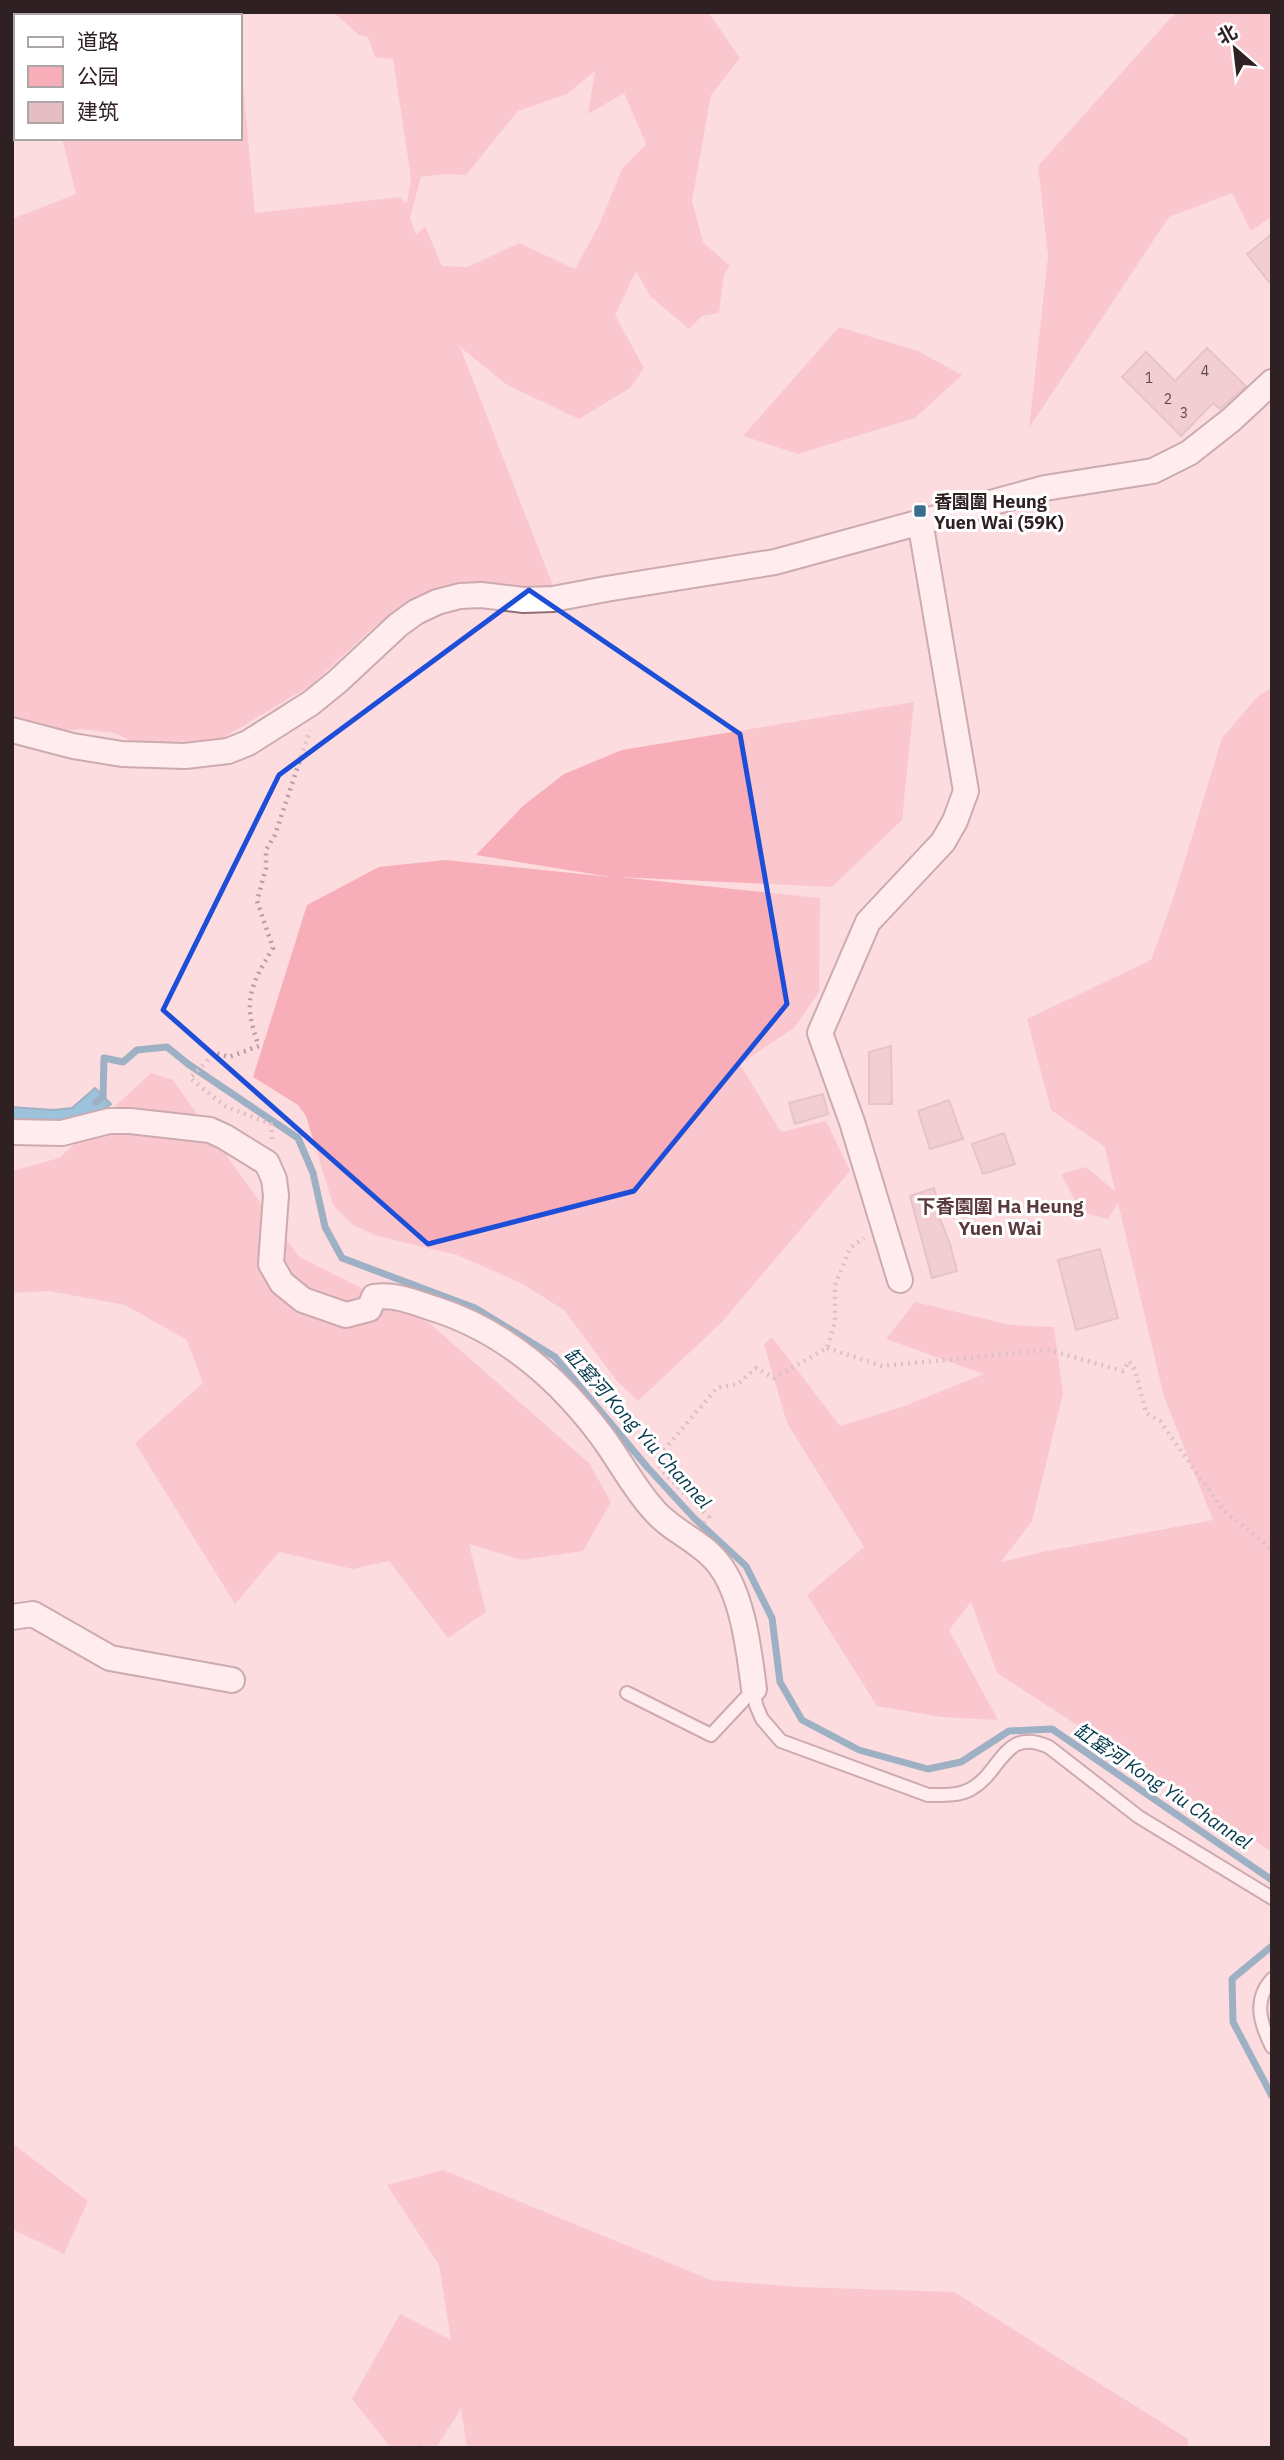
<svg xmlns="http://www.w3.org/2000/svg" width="1284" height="2460" viewBox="0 0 1284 2460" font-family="'IBM Plex Sans','Noto Sans SC',sans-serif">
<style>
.green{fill:#f7aeb8;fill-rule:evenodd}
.water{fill:#29a2d6;stroke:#2b7ba0;stroke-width:2}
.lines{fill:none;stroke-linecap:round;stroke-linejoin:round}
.stream{stroke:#2b7ba0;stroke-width:7}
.building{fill:#e5bdc2;stroke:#cba5aa;stroke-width:2}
.service-casing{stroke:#926e73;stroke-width:16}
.minor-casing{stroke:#926e73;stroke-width:28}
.path{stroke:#b79da0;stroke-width:4.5;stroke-dasharray:2 5;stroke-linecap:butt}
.service{stroke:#fff;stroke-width:12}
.minor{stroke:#fff;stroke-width:24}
.marked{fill:none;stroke:#1d4ed8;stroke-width:5;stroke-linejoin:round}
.poi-dot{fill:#396f8b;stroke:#fff;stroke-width:2.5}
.labels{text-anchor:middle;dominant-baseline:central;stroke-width:6;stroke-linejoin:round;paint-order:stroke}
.number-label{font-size:14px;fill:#5c484b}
.poi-label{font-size:18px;font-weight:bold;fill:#2f2123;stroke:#fff;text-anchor:start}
.neighbourhood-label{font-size:19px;font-weight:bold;fill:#5a3a3f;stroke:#fff}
.water-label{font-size:19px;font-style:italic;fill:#02364b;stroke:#fff}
</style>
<rect width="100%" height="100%" fill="#fddce0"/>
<path class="green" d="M82,12H231L232,16H79Z
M333,12H708L740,58L711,95L692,201L703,242L730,266L724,275L719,313L702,316L689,329L650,296L636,271L615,315L644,368L630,388L579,419L507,385L460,347L555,591L498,583L425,593L374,627L310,686L221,739L138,744L114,733L80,729L49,733L12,720V219L76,194L62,138H240V53L255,213L401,197L404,203L407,202L411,178L393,59L375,57L368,37L359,35ZM595,71L588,114L624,93L646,144L622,169L599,225L575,269L519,243L468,267L442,266L425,226L416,235L410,218L421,177L446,174L466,175L518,111L567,94Z
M1176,12H1272V216L1251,231L1232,193L1169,217L1029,428L1048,256L1038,166Z
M839,327L918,351L962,375L915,418L798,454L743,436Z
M1272,688V1852L997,1673L971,1602L949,1630L998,1720L941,1717L877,1706L807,1595L864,1547L787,1423L764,1344L772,1337L840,1426L902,1407L984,1374L886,1339L915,1302L1011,1325L1054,1327L1063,1394L1032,1521L1001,1562L1042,1552L1213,1520L1164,1397L1118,1203L1108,1219L1081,1212L1061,1174L1086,1167L1115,1191L1105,1147L1051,1110L1027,1019L1151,960L1174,896L1222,738L1259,695Z
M914,702L902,820L832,887L619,877L820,898L819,992L795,1027L740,1064L781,1132L826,1121L850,1171L721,1323L638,1401L617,1381L564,1310L521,1283L457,1255L377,1236L353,1225L333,1205L306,1116L298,1105L253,1077L307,905L379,867L445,860L611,877L476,855L523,806L564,774L622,750Z
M151,1073L173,1080L299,1257L427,1321L589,1463L611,1502L583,1551L522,1560L469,1544L486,1612L448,1638L389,1561L353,1569L279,1552L235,1604L135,1443L203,1383L187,1340L125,1305L49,1291L12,1293V1171L59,1158Z
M12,2143L88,2201L64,2254L12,2229Z
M443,2170L711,2280L800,2287L954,2292L1188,2439V2448H467L461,2409L436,2448H391L352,2399L400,2314L451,2340L439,2265L387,2185Z"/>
<path class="water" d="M95,1088L111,1104L85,1121L12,1124V1107L53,1110L72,1108Z"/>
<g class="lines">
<path class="stream" d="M96,1102L103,1097L104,1058L123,1062L137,1050L167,1047L188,1064L298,1138L313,1173L325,1227L342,1258L475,1308L555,1357L648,1468L694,1518L746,1566L772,1618L780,1682L802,1720L859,1750L928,1769L961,1762L1009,1731L1052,1729L1272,1880
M1272,1946L1232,1979L1233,2022L1272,2096"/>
</g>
<path class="building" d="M1272,234V286L1247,254Z
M1207,348L1246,386L1220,409L1213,403L1181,436L1122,377L1146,352L1175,381Z
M891,1046L892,1104H869V1052Z
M823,1094L828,1114L795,1124L789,1103Z
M949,1100L963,1139L930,1149L918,1111Z
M1004,1133L1015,1164L983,1174L972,1144Z
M934,1188L938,1205L935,1206L950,1244L957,1271L932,1278L910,1196Z
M1100,1249L1118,1318L1076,1330L1058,1260Z"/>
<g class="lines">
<g class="service-casing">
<path id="service" d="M754,1689L756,1705L762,1719L781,1741L928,1795C942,1795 959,1796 971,1789C1002,1772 1004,1726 1049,1747L1139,1817L1272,1898
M627,1693L711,1735L754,1689
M1272,1979C1253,2000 1260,2023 1272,2047"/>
</g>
<g class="minor-casing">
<path id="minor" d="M64,16L67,12
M12,83L16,78
M12,730L73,746L122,754L185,756L228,751L248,743L311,703L338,681L398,625L416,612L437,602L460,596L481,595L524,600L553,599L606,589L775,562L1045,488L1153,471L1189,453L1231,420L1272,382
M12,1132L62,1133L109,1121H130L210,1130L225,1137L267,1163L274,1179L276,1195L271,1264L282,1283L303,1300L346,1315L369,1309L374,1297C397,1294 413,1302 435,1309C504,1331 558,1378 601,1435C619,1459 633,1487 653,1509C671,1531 701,1541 718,1563C743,1594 749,1651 754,1689
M900,1280L852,1122L820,1033L868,922L943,842L955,821L966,791L920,521
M12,1617L33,1614L110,1658L232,1680"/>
</g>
<path class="path" d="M272,1139L271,1124L225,1106L190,1078L215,1053L229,1057L259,1046C242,1002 250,986 273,948L257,901L266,868V850L275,835L310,730
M827,1348L882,1366L1049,1350L1123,1371L1129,1361L1135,1370L1146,1413L1160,1421L1224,1511L1272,1549
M704,1523L709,1517L662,1471L657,1458L717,1388L738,1384L756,1368L774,1378L827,1348L835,1322V1285L850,1248L864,1238
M420,2445L421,2448"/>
<use href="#service" class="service"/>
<use href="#minor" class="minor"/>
</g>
<path d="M0 0H1284V2460H0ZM529,590L740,734L787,1004L634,1191L428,1244L163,1010L279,775Z" fill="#fddce0" fill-opacity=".55" fill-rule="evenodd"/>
<path class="marked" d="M529,590L740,734L787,1004L634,1191L428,1244L163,1010L279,775Z"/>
<rect class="poi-dot" x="913" y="504" width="14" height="14" rx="3.5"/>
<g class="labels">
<g class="number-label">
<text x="1205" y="371">4</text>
<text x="1149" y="378">1</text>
<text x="1168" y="399">2</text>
<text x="1184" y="413">3</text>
</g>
<g class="poi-label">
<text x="934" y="501">香園圍 Heung<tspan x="934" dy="21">Yuen Wai (59K)</tspan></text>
</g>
<g class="neighbourhood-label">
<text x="1000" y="1206">下香園圍 Ha Heung<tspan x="1000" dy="22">Yuen Wai</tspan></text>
</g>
<g class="water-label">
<text transform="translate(638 1428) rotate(48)">缸窰河 Kong Yiu Channel</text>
<text transform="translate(1163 1786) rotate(34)">缸窰河 Kong Yiu Channel</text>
</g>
</g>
<rect width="1284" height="2460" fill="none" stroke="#2f2123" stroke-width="28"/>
<rect x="14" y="14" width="228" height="126" fill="#ffffff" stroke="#aca6a7" stroke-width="2"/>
<rect x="28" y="37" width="35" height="10" fill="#ffffff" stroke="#aca6a7" stroke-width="2"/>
<text x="77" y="49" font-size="21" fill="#2f2123">道路</text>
<rect x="28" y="66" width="35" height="21" fill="#f7aeb8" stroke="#aca6a7" stroke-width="2"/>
<text x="77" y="84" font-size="21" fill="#2f2123">公园</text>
<rect x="28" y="102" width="35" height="21" fill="#e5bdc2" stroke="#aca6a7" stroke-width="2"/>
<text x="77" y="119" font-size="21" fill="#2f2123">建筑</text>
<g transform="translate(1235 49) rotate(332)" stroke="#ffffff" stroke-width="5" paint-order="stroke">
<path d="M0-5L12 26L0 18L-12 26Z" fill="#2f2123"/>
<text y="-10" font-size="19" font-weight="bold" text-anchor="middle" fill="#2f2123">北</text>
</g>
</svg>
